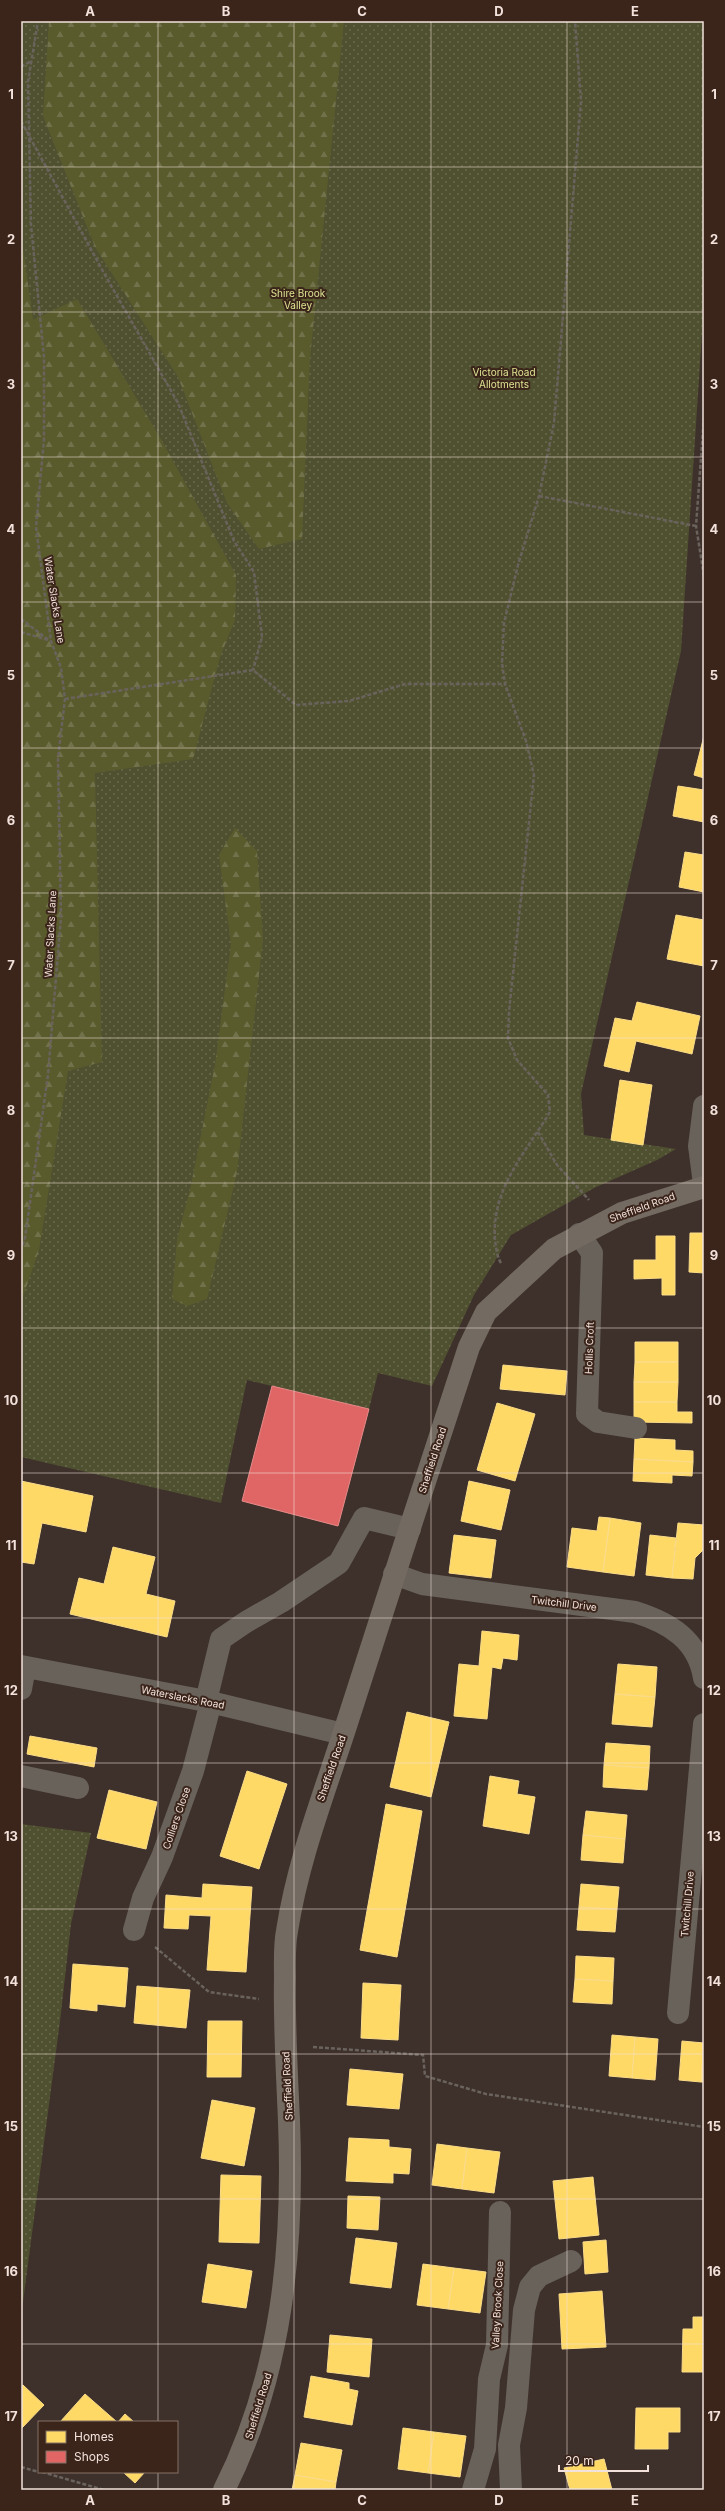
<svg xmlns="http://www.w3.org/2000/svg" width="725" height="2511" viewBox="0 0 725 2511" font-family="Inter,sans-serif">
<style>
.green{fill:url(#green-dots)}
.forest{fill:url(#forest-firs)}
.homes{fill:#ffd966;stroke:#fbdc89}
.shops{fill:#e06666;stroke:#e58b89}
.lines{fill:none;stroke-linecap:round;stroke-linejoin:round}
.path{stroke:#6a635d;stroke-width:2.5;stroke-dasharray:4 2;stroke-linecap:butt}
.minor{stroke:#68625b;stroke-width:22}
.major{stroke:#736a62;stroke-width:22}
.grid{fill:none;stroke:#f2e2db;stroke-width:1;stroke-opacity:0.55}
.labels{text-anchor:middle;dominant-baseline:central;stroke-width:4;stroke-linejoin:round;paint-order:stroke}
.park-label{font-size:10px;fill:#dde593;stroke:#3b241a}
.street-label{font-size:10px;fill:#f2e2db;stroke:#3b241a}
.neatline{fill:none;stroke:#f2e2db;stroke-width:1.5}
.grid-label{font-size:13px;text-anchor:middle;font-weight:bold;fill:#f2e2db}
</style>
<defs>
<pattern id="green-dots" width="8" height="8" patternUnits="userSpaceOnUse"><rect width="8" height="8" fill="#4f5030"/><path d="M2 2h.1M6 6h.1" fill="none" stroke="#69694d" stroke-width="1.8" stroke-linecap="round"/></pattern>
<pattern id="forest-firs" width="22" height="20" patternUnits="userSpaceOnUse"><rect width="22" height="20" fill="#595b2d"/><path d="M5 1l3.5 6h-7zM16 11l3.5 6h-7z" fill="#71724b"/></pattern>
</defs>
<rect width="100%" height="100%" fill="#3e312b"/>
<path class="green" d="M21,21H704V303L681,651L581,1094L584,1135L676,1149L657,1160L594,1188L511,1235L474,1295L432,1386L378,1373L369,1409L247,1380L221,1503L21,1457Z
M21,1824L91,1833L71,1924L60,2021L21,2317Z"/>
<path class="forest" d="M49,21H344L310,358L302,539L259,549L227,503L178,377L95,247L43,116Z
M21,234L33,320L77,299L158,434L236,575L235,620L220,657L193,759L95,773L102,1062L68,1071L39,1250L21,1302Z
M235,828L257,851L263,939L237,1172L207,1299L187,1306L172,1299L177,1240L191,1185L215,1065L231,944L219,855Z"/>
<path class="homes" d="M704,736V778L694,775Z
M678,786L704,790V822L673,816Z
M685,852L704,855V892L679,887Z
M676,915L704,920V966L667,959Z
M637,1002L700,1016L692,1054L636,1041L629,1072L604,1066L615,1018L632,1021Z
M620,1080L652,1085L643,1145L611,1140Z
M690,1233H704V1273L689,1272Z
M656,1236H675V1295H662V1278L634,1279V1260H656Z
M635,1342H678V1362H635Z
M635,1362H678V1382H634Z
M503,1365L567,1371L565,1395L500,1389Z
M634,1382H678L677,1402H634Z
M634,1402H677V1412H692V1423L634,1422Z
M497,1403L535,1414L515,1481L477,1470Z
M635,1438L675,1440V1450L693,1451V1462L634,1459Z
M634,1459L693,1462L692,1476L672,1475V1483L633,1481Z
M21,1481L93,1496L86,1532L42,1523L34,1564L21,1562Z
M469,1481L510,1490L501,1530L461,1521Z
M599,1517L610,1518L603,1572L567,1567L572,1528L597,1531Z
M610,1518L641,1523L634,1576L603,1572Z
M678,1523L704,1525V1549L695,1558L693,1579L672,1578Z
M454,1535L496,1540L491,1578L449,1573Z
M650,1535L676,1538L672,1578L646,1575Z
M113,1547L155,1557L146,1594L175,1601L167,1637L70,1614L79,1578L104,1584Z
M482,1631L519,1635L517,1660L503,1658L501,1669L492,1667L487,1719L454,1716L459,1664L479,1666Z
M618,1664L657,1667L655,1697L615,1694Z
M615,1694L655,1697L652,1727L612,1724Z
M407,1712L449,1722L431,1797L390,1787Z
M30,1736L97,1748L94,1767L27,1754Z
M606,1743L650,1746L649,1768L604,1765Z
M604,1765L649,1768L647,1790L603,1787Z
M247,1771L287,1784L259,1869L220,1856Z
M490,1776L519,1781L517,1794L535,1797L529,1834L483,1826Z
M109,1790L157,1802L146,1849L97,1838Z
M386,1804L422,1811L397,1957L360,1950Z
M586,1811L627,1815L625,1839L583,1835Z
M583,1835L625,1839L623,1863L581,1860Z
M203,1884L252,1887L246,1972L207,1970L211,1916L189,1915L188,1929L164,1928L166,1895L202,1898Z
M581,1884L619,1887L617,1909L579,1907Z
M579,1907L617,1909L615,1932L577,1930Z
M576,1956L614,1958L613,1981L575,1979Z
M73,1964L128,1968L125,2007L97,2004V2011L70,2008Z
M575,1979L613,1981L612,2004L573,2002Z
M363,1983L401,1985L398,2040L361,2038Z
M137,1986L190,1990L186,2028L134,2023Z
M208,2021H242L241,2077H207Z
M612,2035L635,2037L632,2078L609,2076Z
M635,2037L658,2039L655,2080L632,2078Z
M682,2041L704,2043L701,2082L679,2080Z
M704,2043V2082H701Z
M350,2069L403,2074L399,2109L347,2105Z
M212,2100L255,2108L244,2166L201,2158Z
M349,2138L389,2140V2147L411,2149L409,2174L393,2173V2183L346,2181Z
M437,2144L467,2148L462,2189L432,2185Z
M467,2148L500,2152L494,2193L462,2189Z
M221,2175L261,2176L259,2243L219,2242Z
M593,2177L599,2235L559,2239L553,2181Z
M348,2196L380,2197L378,2230L347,2228Z
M356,2238L397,2243L391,2288L350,2283Z
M606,2240L608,2272L585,2274L583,2242Z
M208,2264L252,2271L246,2308L202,2302Z
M423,2264L454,2268L448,2309L417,2305Z
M454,2268L486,2272L480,2313L448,2309Z
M602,2291L606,2347L562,2349L559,2294Z
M693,2317H704V2372H682L683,2329H693Z
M330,2335L372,2339L369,2377L327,2372Z
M311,2376L349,2383V2389L358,2391L352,2425L304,2417Z
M23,2385L44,2405L21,2429V2386Z
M85,2394L117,2422H60Z
M636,2408H680V2432H668V2449H635Z
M125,2414L134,2422H118Z
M403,2428L434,2432L428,2473L398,2469Z
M434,2432L466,2436L460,2477L428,2473Z
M301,2443L342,2450L336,2482L295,2475Z
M604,2459L612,2490H570L564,2468Z
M123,2472H145L135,2483Z
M295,2475L336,2482L335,2490H292Z"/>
<path class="shops" d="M272,1386L369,1409L338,1526L242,1501Z"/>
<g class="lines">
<path class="path" d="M21,67L31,61
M21,121L105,275L178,403L234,541L254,572L262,637L253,670
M704,417L696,526L704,576
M539,496L696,526
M21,619L50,641
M21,632L48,640
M65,699L253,670L296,705L349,701L405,684H505
M538,1132L557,1165L589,1200
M21,1251L25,1238L48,1075L61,917L58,758L65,699L61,668L51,641L36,527L44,439V357L31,225L28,82L38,21
M501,1263C497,1257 496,1247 495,1240C491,1189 526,1152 550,1112L548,1095L517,1060L508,1038L509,1011L534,775L526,741L505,684L502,663L504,623L518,565L539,496L554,423L581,101L575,21
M155,1947L209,1992L259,1999
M313,2047L423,2055L425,2076L486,2094L704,2127
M21,2467L39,2472
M42,2472L104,2490"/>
<path class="minor" d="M704,1106L699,1146L704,1184
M579,1234L592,1253L587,1414L598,1422L636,1428
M394,1574L422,1584L635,1612C670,1623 698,1640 704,1678
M21,1666L206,1701L343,1734
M21,1689L25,1667
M206,1701L221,1639L246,1622L281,1602L339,1563L364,1518L410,1529
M21,1776L78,1788
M134,1930L143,1898L162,1857L193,1771L211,1702
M678,2013L704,1724
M473,2490L485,2449L489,2379L497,2345L500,2212
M511,2490L509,2445L516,2408L524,2310L530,2287L539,2276L571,2261"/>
<path class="major" d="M224,2490C282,2375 294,2248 289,2121C287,2073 284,2026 285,1978C285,1963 284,1946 287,1931C298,1860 324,1794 346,1726C386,1599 428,1474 469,1347L486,1312L554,1249L622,1213L704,1187"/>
</g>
<path class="grid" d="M158,21V2422M294,21V2490M431,21V2490M567,21V2490M21,167H704M21,312H704M21,457H704M21,602H704M21,748H704M21,893H704M21,1038H704M21,1183H704M21,1328H704M21,1473H704M21,1618H704M21,1763H704M21,1909H704M21,2054H704M21,2199H704M21,2344H704M158,2472V2490"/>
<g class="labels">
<g class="park-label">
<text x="298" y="293">Shire Brook<tspan x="298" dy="12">Valley</tspan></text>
<text x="504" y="372">Victoria Road<tspan x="504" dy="12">Allotments</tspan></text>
</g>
<g class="street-label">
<text transform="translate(55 600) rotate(81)">Water Slacks Lane</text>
<text transform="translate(50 934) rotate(-87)">Water Slacks Lane</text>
<text transform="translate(642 1207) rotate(-20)">Sheffield Road</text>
<text transform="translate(589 1348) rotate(-88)">Hollis Croft</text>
<text transform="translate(432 1460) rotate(-72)">Sheffield Road</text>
<text transform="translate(564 1603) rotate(7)">Twitchill Drive</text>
<text transform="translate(183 1697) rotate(11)">Waterslacks Road</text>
<text transform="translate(331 1768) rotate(-71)">Sheffield Road</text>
<text transform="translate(176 1818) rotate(-71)">Colliers Close</text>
<text transform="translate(687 1904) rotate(-85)">Twitchill Drive</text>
<text transform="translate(287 2086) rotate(-93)">Sheffield Road</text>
<text transform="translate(497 2305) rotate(-87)">Valley Brook Close</text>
<text transform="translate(258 2406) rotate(-73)">Sheffield Road</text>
</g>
</g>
<rect width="725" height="2511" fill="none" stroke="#3b241a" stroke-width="44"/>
<rect x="38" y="2421" width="140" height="52" fill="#3b241a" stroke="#847067"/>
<rect x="46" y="2431" width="20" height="12" fill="#ffd966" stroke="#847067"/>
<text x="74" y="2441" font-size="12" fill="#f2e2db">Homes</text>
<rect x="46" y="2451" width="20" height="12" fill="#e06666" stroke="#847067"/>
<text x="74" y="2461" font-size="12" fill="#f2e2db">Shops</text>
<path d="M559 2465v6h89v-6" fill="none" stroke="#f2e2db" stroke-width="2"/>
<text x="565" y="2465" font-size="12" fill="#f2e2db" stroke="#3b241a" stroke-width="3" paint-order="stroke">20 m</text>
<rect x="22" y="22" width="681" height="2467" class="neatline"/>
<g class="grid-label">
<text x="90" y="16">A</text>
<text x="226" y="16">B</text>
<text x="362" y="16">C</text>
<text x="499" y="16">D</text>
<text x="635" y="16">E</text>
<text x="11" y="99">1</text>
<text x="714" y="99">1</text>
<text x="11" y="244">2</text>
<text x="714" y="244">2</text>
<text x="11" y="389">3</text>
<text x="714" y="389">3</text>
<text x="11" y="534">4</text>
<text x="714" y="534">4</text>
<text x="11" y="680">5</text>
<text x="714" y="680">5</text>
<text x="11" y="825">6</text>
<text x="714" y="825">6</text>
<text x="11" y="970">7</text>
<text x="714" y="970">7</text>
<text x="11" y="1115">8</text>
<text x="714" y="1115">8</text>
<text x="11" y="1260">9</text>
<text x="714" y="1260">9</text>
<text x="11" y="1405">10</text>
<text x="714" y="1405">10</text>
<text x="11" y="1550">11</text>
<text x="714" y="1550">11</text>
<text x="11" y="1695">12</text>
<text x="714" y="1695">12</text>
<text x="11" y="1841">13</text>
<text x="714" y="1841">13</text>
<text x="11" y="1986">14</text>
<text x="714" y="1986">14</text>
<text x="11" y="2131">15</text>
<text x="714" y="2131">15</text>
<text x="11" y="2276">16</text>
<text x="714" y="2276">16</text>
<text x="11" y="2421">17</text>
<text x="714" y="2421">17</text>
<text x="90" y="2505">A</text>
<text x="226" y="2505">B</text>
<text x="362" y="2505">C</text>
<text x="499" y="2505">D</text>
<text x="635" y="2505">E</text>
</g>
</svg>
